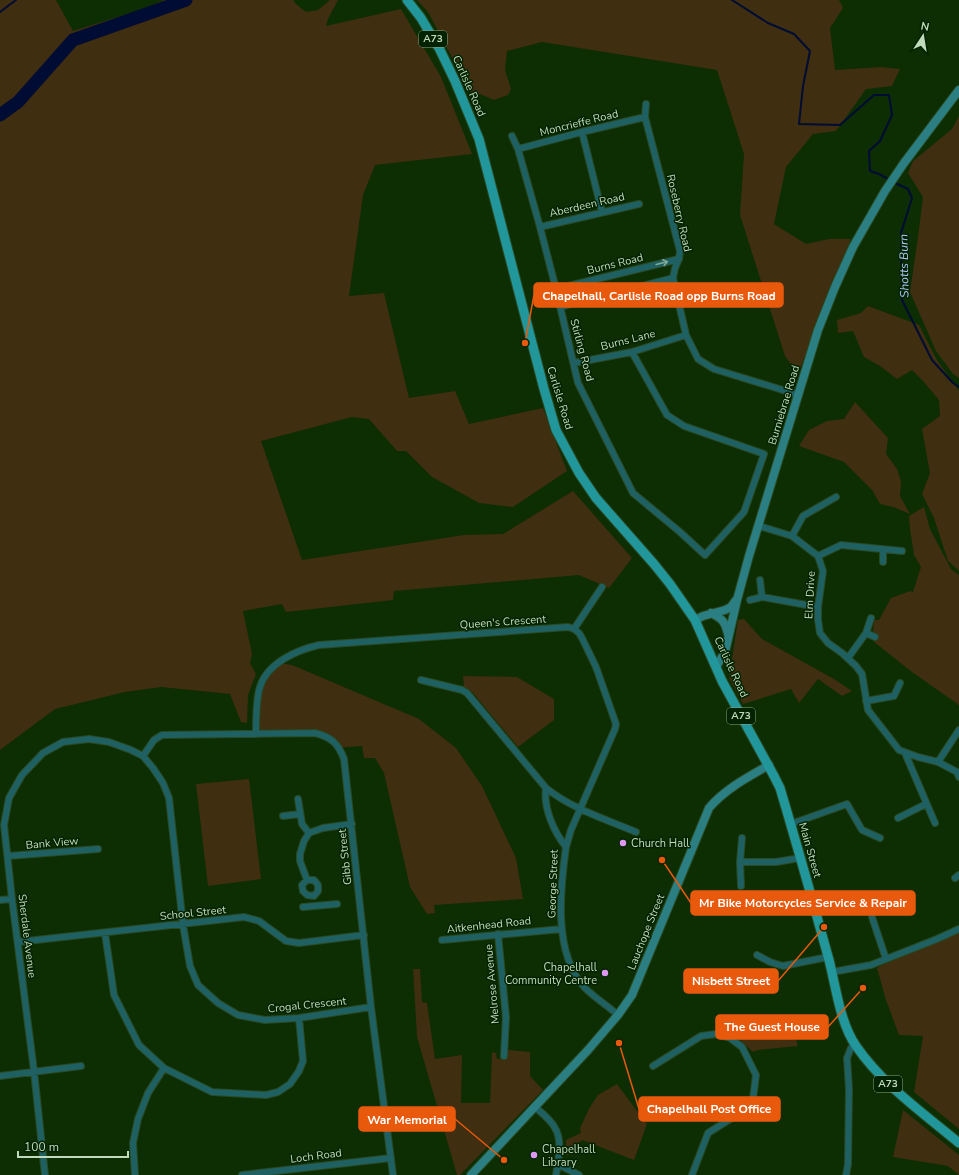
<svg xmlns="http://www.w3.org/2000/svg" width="959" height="1175" viewBox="0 0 959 1175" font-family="'Nunito Sans',sans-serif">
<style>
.green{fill:#3f2e0f}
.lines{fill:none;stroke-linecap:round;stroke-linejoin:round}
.stream{stroke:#000c33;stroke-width:2}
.river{stroke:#000c33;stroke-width:13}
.street-casing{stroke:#2a4921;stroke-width:8}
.secondary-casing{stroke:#2a4921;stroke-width:10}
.primary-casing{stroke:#2a4921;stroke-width:11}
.street{stroke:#1f6063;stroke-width:6}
.secondary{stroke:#2b7e81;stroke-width:8}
.primary{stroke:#21969b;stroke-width:9}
.oneway{stroke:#81a998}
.poi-dot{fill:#df98f1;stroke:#032300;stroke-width:1.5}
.labels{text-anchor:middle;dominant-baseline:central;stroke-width:3;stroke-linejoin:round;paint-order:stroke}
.shield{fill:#032300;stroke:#89a384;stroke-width:1}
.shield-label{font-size:10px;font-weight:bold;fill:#c2dabc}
.street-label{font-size:11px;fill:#c2dabc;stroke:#032300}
.poi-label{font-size:11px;fill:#c2dabc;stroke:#032300;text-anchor:start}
.water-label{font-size:12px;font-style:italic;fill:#afcaf6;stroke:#032300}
.leader{fill:none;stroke:#e8590c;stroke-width:1.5}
.callout-dot{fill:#e8590c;stroke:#032300;stroke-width:1.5}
.callout{fill:#e8590c;stroke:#e8590c;stroke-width:1.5}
.callout-label{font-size:12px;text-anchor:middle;font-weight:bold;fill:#fff}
</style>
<rect width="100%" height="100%" fill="#0d2d03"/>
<path class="green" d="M0,0H56L73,31L146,8L164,0H293L296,4L306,12L318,10L330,0H338C334,9 328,16 326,26L401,9L441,77L472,154L375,165L363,195L349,296L384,293L409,398L455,391L469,424L543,408L567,471L513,507L479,503L432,477L406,451H397L369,419L352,417L261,441L302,560L464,535L503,534L573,491L632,558L609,588L579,575L394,591L393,600L286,612L282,604L243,611L252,654L250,663L256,674L248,695L247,723L241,722L230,694L161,687L125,692L55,709L0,750Z
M417,0H839L843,8L830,28L835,70L881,67L900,69L892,86L866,89L836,131L813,134L786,167L774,224L806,244L829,239H851L798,374L785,356L740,215L744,154L717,70L542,42L507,51L505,70L511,89L508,95L494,100L480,94L473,97L428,12Z
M959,116V378L953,374L936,351L910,292L918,237L923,197L908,173L913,161L952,129Z
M868,306L919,325L937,360L959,391V571L948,561L934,518L922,494L930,473L922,429L940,416L939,400L923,381L912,370L897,379L880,366L864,357L853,331L838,333L837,320L861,313Z
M855,402L888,438L886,454L897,469L901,481L900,496L910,514L893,507L880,504L872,490L844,462L799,446L809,430L827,421L844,419Z
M924,507L930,529L951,569L959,575V705L912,672L874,642L877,636L873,631L874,620H879L891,598L910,591L913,592L921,567L914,555L910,529L909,516Z
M744,619L762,639L834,679L852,691L842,696L818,679L799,703L791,689L743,704L729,678L738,620Z
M281,663L292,665L419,719L456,748L482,786L516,858L523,899L434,905L435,913L427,914L410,887L384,773L375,758H364L362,746L347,747L342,748L323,734L258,732C257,719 259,689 266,679C269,673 276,667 281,663Z
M463,676L517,677L554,699V720L518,747L473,693L464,687Z
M249,779L261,879L208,886L196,784Z
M959,933V1129L914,1092L923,1036L899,1035L886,1000L877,968L882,965Z
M413,969H420L422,1002L427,1003L435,1059L462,1055L461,1103H490L492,1052L496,1053L497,1059L507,1058L508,1050L530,1052V1076L543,1090L460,1175H457L417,1037Z
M790,1019L798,1046L758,1050L753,1052L737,1037L750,1025Z
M617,1084L647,1124L634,1160L582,1140L569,1154L566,1155V1140L581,1133L580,1128L590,1107L598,1095Z
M903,1110L959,1155V1175L948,1166L893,1157Z"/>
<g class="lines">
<path class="stream" d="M732,0L768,23L794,34L810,51L803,86L799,124L840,125L874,95H889L892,115L880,141L869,151L870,171L879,174L890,180
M0,12L16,0
M893,182L908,189L912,198L901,233L902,300L932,360L953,383L959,387"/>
<path class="river" d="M0,115L18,102L73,40L186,0"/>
<g class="street-casing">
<path id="street" d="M646,104L645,117L680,251L679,259L675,268L673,278L686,335L698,359L714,369L799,395
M582,132L602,212
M512,136L518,149L540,227L556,289L578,383L633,493L680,532L705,555L744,512L764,454L684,426L667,415L632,352
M518,149L582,132L645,117
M540,227L639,204
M556,289L679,259
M560,307L673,278
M574,363L632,352L686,335
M759,526L792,536L818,556L823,571L818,607V620L820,633L828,643L842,653L856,666L862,674L868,710L899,750L918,757L938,762L957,772L959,777
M792,536L803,516L836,497
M818,556L841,545L902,551
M883,562V549
M762,597L818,607
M750,600L762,597L760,580
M574,629L602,587
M866,633L875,637
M848,658L866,633L871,618
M421,680L462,690L467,693L546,788C543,808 554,832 566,847C560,890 553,954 585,988C595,998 608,1006 618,1015
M866,701L894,696L900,683
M256,734C256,720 256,699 260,687C267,663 297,650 319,645L568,627L574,629L579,633L582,638L596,667L616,724L615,729L571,830L566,847
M905,753L935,823
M143,756L154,740L162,735L315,733C331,737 338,743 344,759L371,1007L393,1175
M938,762L959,730
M546,788C572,809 605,819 636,832
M298,799L302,824L309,833
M283,816L300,814
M898,818L926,804
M791,824L847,804L862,830L880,838
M742,838L740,862H776L800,858
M8,856L98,849
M740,862L741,886
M955,878L959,875
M307,880L302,885L303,891L307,895L314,896L318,891V885L314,880H307L300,861V854L304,841L309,833L323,828L352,824
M0,900L12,899
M303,907L337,904
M872,917L886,959
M105,933L114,995L139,1045L164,1068L212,1092L266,1095L278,1092L290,1084L299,1071L303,1061L299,1018
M498,934L506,1017L504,1056
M442,940L562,929
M18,942L244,917L259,921L286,941L299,943L364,935
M757,955L770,962L783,966L828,957
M832,972L871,965L937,939L959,929
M653,1066L701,1036L716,1034L730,1038L742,1047L756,1075L753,1099L735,1116L708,1133L692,1175
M0,1076L81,1066
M535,1107C542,1113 551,1120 555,1128C563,1141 558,1161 556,1175
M557,1164L579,1175
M45,1175L34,1071L12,899L4,825L9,798L22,775L43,753L63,742L89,739L109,742L131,750L143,756L153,768L163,783L169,798L183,925L190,966L198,985L218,1003L238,1015L265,1020L299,1018L371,1007
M135,1175L133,1143L138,1119L148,1093L164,1068
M242,1175L391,1158
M846,1175L848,1164L849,1089L847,1058L851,1048L856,1045"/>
</g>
<g class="secondary-casing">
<path id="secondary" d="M711,613C723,619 725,622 728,634
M695,620L703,616L725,610L731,607L736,600
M716,667L725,652L737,600L749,556L818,330L835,287L853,247L885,191L904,163L959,90
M471,1175L588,1050L618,1015L632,995L709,808C725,789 748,777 769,765"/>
</g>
<g class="primary-casing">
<path id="primary" d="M407,0L421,18L440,50L455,81L479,139L544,389L556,430L579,473L596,498L654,564L670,584L695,620L722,681L774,776L780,788C797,845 813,902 829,960C836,987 840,1023 856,1046C883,1085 923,1113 959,1143"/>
</g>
<use href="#street" class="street"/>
<use href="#secondary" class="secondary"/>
<use href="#primary" class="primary"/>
</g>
<defs><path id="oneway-shaft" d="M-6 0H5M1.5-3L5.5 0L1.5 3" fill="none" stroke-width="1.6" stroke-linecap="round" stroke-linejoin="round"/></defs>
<use class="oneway" href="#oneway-shaft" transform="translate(662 263) rotate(-14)"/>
<g class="poi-dot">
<circle cx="623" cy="843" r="4"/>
<circle cx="605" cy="973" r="4"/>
<circle cx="534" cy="1155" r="4"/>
</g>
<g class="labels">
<g class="shield">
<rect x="419" y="31" width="28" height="16" rx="3"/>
<rect x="727" y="708" width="28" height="16" rx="3"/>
<rect x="874" y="1076" width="28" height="16" rx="3"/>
</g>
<g class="shield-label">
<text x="433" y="39">A73</text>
<text x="741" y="716">A73</text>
<text x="888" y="1084">A73</text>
</g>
<g class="street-label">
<text transform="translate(469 86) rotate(66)">Carlisle Road</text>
<text transform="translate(579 123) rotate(-14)">Moncrieffe Road</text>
<text transform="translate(587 205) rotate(-13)">Aberdeen Road</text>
<text transform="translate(679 213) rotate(77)">Roseberry Road</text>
<text transform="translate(615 264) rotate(-14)">Burns Road</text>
<text transform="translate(628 340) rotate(-14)">Burns Lane</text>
<text transform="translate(582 350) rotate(75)">Stirling Road</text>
<text transform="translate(560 398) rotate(73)">Carlisle Road</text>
<text transform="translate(784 405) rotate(-73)">Burniebrae Road</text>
<text transform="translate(810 595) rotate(-87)">Elm Drive</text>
<text transform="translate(503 622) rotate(-4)">Queen's Crescent</text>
<text transform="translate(731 667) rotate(65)">Carlisle Road</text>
<text transform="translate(52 843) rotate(-5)">Bank View</text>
<text transform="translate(810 850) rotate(74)">Main Street</text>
<text transform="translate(345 857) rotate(-96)">Gibb Street</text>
<text transform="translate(553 884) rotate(-88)">George Street</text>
<text transform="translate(193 913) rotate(-6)">School Street</text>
<text transform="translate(489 925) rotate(-6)">Aitkenhead Road</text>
<text transform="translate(646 932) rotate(-68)">Lauchope Street</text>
<text transform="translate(27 936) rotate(83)">Sherdale Avenue</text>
<text transform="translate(492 984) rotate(-95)">Melrose Avenue</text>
<text transform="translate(307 1005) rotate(-6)">Crogal Crescent</text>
<text transform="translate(316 1156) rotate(-7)">Loch Road</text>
</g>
<g class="poi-label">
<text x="631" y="843">Church Hall</text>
<text x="597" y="967" text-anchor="end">Chapelhall<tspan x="597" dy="13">Community Centre</tspan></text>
<text x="542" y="1149">Chapelhall<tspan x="542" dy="13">Library</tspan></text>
</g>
<g class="water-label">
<text transform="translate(904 266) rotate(-91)">Shotts Burn</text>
</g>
</g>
<path class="leader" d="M525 343L534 295M662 860L691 903M824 927L778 981M863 988L828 1027M619 1043L639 1109M504 1160L455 1119"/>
<g class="callout-dot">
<circle cx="525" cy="343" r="4"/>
<circle cx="662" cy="860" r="4"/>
<circle cx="824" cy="927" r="4"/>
<circle cx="863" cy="988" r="4"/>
<circle cx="619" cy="1043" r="4"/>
<circle cx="504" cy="1160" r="4"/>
</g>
<g class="callout">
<rect x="534" y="283" width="249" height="24" rx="4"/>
<rect x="691" y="891" width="224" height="24" rx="4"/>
<rect x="684" y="969" width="94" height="24" rx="4"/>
<rect x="716" y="1015" width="112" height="24" rx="4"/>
<rect x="639" y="1097" width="141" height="24" rx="4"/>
<rect x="359" y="1107" width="96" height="24" rx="4"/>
</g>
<g class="callout-label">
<text x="659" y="300">Chapelhall, Carlisle Road opp Burns Road</text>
<text x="803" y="907">Mr Bike Motorcycles Service &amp; Repair</text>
<text x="731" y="985">Nisbett Street</text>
<text x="772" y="1031">The Guest House</text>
<text x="709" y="1113">Chapelhall Post Office</text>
<text x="407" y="1124">War Memorial</text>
</g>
<g transform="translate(923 36) rotate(12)" stroke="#032300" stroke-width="3" paint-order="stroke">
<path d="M0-3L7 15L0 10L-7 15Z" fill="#c2dabc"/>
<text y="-6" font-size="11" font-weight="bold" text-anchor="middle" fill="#c2dabc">N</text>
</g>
<path d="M18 1151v6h110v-6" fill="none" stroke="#c2dabc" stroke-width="2"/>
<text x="24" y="1151" font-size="12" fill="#c2dabc" stroke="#032300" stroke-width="3" paint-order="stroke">100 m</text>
</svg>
